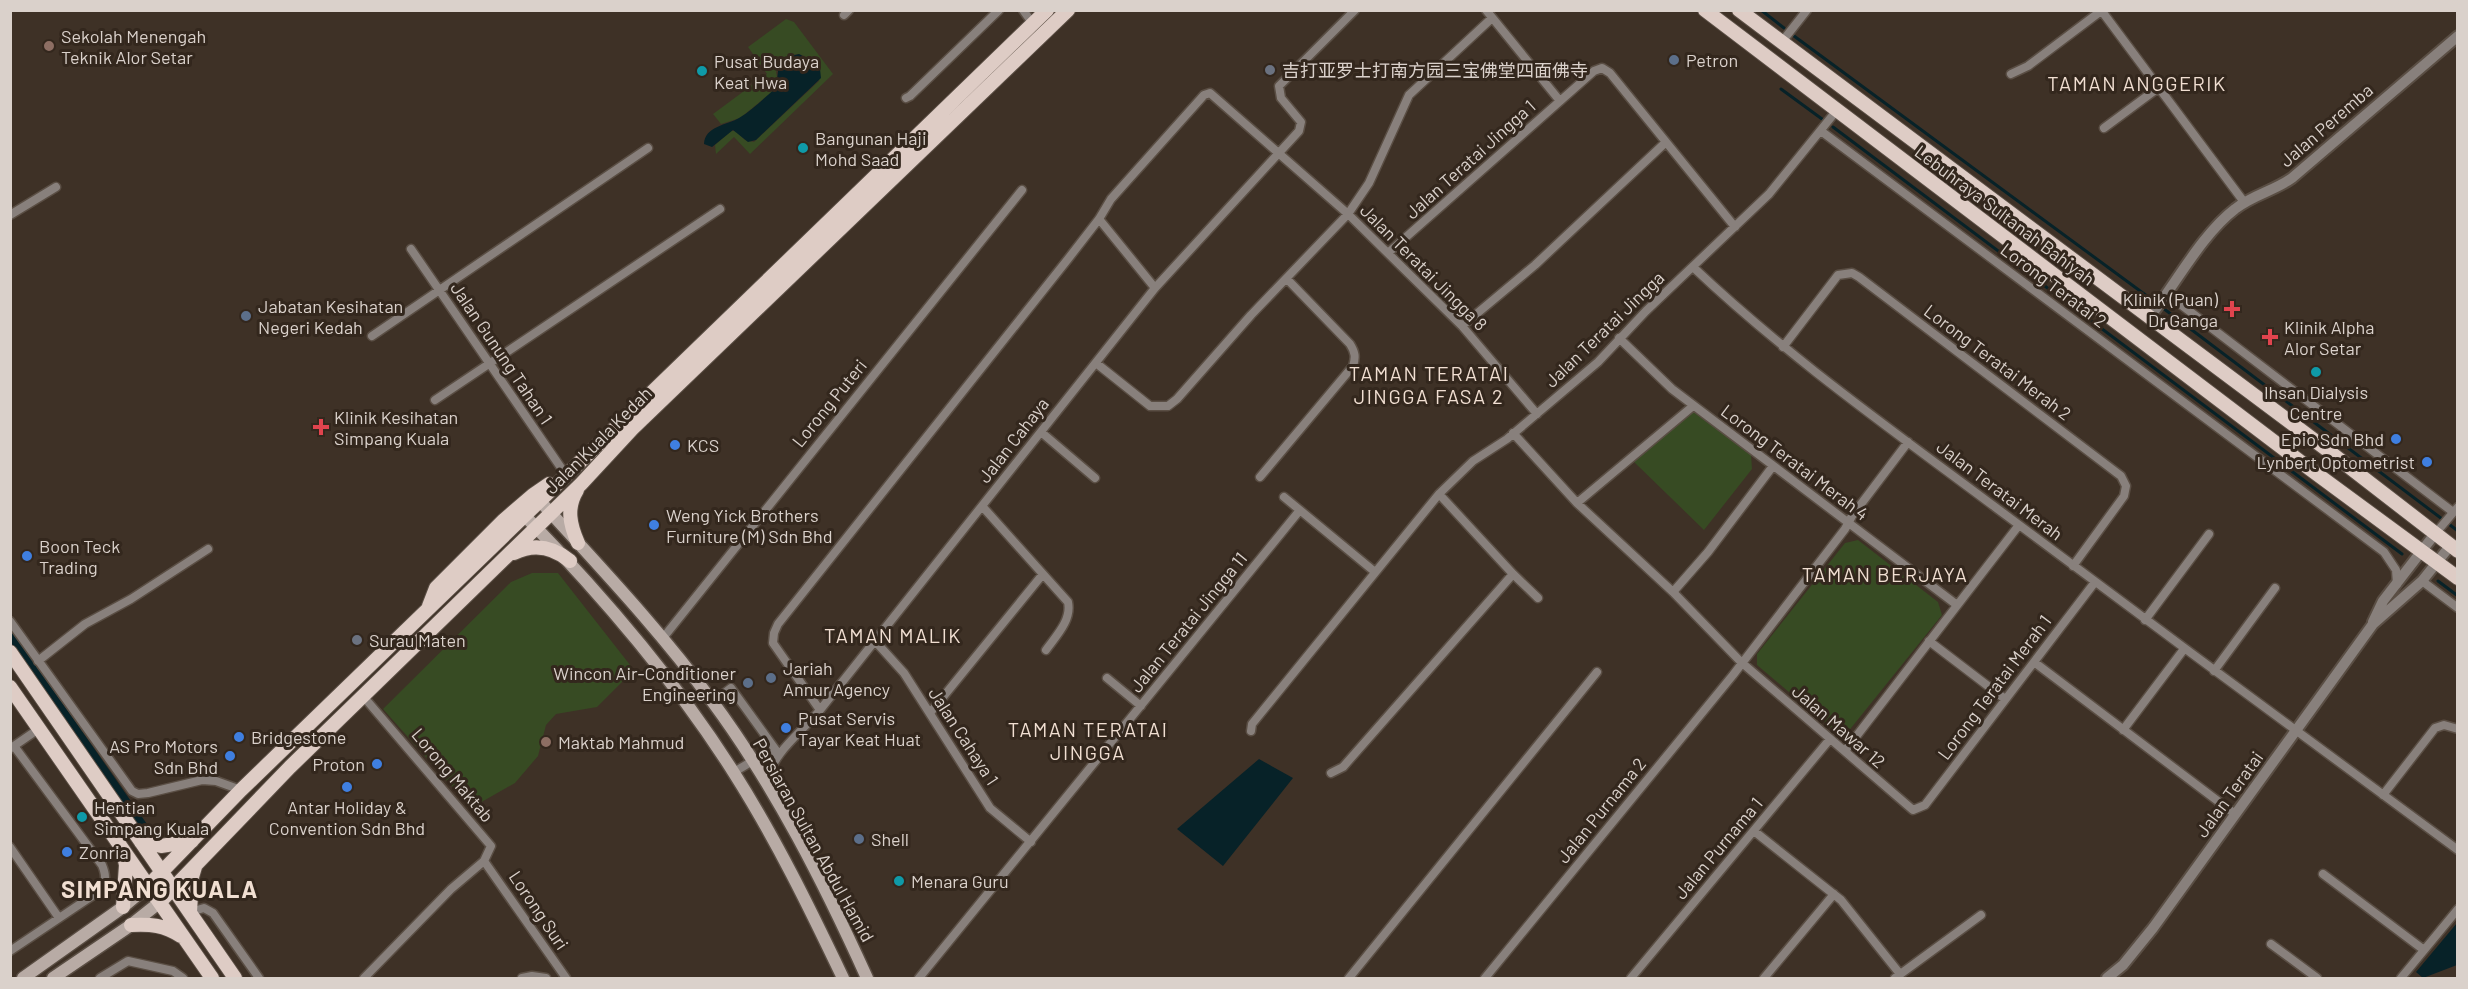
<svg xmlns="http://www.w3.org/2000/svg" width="2468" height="989" viewBox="0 0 2468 989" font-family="Barlow,'Noto Sans SC',sans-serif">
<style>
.green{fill:#374b23}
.water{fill:#072228}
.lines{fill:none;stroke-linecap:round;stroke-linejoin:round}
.stream{stroke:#072228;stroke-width:3}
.canal{stroke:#072228;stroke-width:10}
.minor-casing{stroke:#5a4e44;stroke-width:11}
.tertiary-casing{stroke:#5a4e44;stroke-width:14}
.secondary-casing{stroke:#5a4e44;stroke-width:15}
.primary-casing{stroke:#5a4e44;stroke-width:16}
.minor{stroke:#88807c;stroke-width:8}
.tertiary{stroke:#88807c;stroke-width:10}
.secondary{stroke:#b8aba5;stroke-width:12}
.primary{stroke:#deccc5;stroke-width:14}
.education-dot{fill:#8d6e63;stroke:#33271d;stroke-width:2}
.service-dot{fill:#5c6f8a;stroke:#33271d;stroke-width:2}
.worship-dot{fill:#6b7280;stroke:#33271d;stroke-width:2}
.culture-dot{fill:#0f9aa8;stroke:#33271d;stroke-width:2}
.health-dot{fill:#e0444e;stroke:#33271d;stroke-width:2}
.shop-dot{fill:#3f7fe0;stroke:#33271d;stroke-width:2}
.labels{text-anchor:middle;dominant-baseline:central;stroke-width:6;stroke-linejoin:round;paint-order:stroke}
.poi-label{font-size:18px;fill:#dad1cb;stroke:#33271d;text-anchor:start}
.street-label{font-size:18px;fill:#dad1cb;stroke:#33271d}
.neighbourhood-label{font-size:20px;letter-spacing:1.5px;fill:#f1dfd2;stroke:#33271d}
.district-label{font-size:24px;font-weight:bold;letter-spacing:1.5px;fill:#f1dfd2;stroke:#33271d}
</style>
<rect width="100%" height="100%" fill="#3e3126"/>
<path class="green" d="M786,19L794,22L833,74L750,154L734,137L716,154L715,145L731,131H736L745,140L754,142L756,140L819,81L820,69C800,49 793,49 776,72L778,81L777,88L740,118L721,124L713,114L767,74L748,47Z
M1692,411L1751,454L1752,469L1704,530L1632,460Z
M1858,540L1938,602L1942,615L1843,738L1757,665V654L1845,543Z
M532,573H558L634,670L597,707L556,714L546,725L538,756L515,783L471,808L383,709L511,582Z"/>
<path class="water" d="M799,54L810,60L820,69L821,78L756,140L748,142L733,130L712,147L704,144C705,126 727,125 739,118C753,110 765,97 776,88L779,63L787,57Z
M1259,759L1293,778L1223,866L1177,829Z
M2457,923V965L2423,978L2416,972Z"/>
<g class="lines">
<path class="stream" d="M1761,10L1784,28
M1794,36L2147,296L2458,531
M1781,89L1822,119
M1833,127L2402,554
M2438,581L2458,596"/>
<path class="canal" d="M10,637L143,827"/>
<g class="minor-casing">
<path id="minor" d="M1023,10L1033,24
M1486,10L1560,101
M2101,10L2244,202
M844,15L849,10
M1781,43L1807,10
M2011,74L2028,66L2101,11
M906,98L910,96L999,10
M2104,128L2158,88
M1821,131L2384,552L2396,570L2397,584
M10,215L56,187
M1099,219L1155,288
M411,249L566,475
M1388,253L1594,71L1602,68L1610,73L1735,227
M1693,267C1787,356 1892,430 1995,507C2149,622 2303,736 2458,850
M2167,294L2453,512
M1462,326L1535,265L1666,142
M372,336L648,148
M1619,338L1672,389L1957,605
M1783,347L1838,275L1852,273L1859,277L2121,476L2126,486L2124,496L2073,566
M1096,363L1150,406H1168L1177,399L1251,315L1348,214L1369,183L1409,95L1492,18
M435,400L720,209
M1041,432L1095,478
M1513,433L1577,503L1673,592L1741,662L1913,810L1925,805L2095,582
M1260,477L1353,366C1356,357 1355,352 1350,344L1287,279
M1439,494L1513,574L1538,598
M1284,497L1375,572
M1577,503L1693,406
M982,506L1068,602C1072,620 1056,636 1046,650
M2434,535L2458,507
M2422,581L2458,608
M1673,592L1708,552L1773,466
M2145,620L2209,534
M10,621L132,791L138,794L148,793L202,780L216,781L241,790
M663,638L1022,190
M875,641L904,673L990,808L1031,842
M1929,641L2005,699
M38,661L85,624L131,599L208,549
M2034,662L2235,814
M2214,671L2275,588
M1107,678L1141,706
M363,696L491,846L484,861L451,889L364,978
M713,702L731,688L778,753
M820,710L773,643L774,633L778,624L1068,259L1099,219L1111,199L1204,95L1210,93L1348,214L1462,326L1537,414
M930,713L1043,574
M2123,730L2184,649
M1251,731L1252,724L1439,494L1473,461L1507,439L1598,362L1646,311L1769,194L1837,110
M11,748L40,728
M1845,751L2019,525
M734,772L761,756L778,753
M1331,773L1343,767L1513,574
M766,782C774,751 800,734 820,710L1155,288L1299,131L1301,122L1281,98L1279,86L1355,10
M2383,795L2435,728L2444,725L2458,729
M1754,831L1841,900L1900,974
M10,847L59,918
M484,861L566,978
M2323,874L2424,950
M190,912L204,908L213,913L259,978
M2271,944L2317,978
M10,951L98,892C106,883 107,877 102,865L14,746
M100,978L128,961L173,971L183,978
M522,978L532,976L546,978
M919,978L1300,510
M1349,978L1597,672
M1485,978L1733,675L1845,529L1852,516L1908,442
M1631,978L1830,739
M1764,978L1834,894
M1895,978L1981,915
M2401,978L2458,909"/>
</g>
<g class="tertiary-casing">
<path id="tertiary" d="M2149,318C2175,285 2202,234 2235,209C2252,195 2274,191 2292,178L2458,36
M2373,622L2383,601L2434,535
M2107,978L2123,965L2153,928L2373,624L2422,581L2450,546"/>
</g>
<g class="secondary-casing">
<path id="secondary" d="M540,501C599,566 660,630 712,701C775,786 824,883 867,978
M525,516C601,594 676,681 734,773C776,839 810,909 843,978
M23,978L123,907L148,886
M53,978L131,925L160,902"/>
</g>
<g class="primary-casing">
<path id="primary" d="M1705,10L2310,469L2458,578
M1739,10L2326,449L2458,551
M577,490C566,508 570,525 578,543
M514,553C534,543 553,547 570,561
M429,606L436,588L504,520L533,495L549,484
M10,652L235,978
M10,687L212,978
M141,842L161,846L192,841
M148,886L241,790L1047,10
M160,902L290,767L581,484L632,429L1068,10
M123,907L126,865L123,852
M190,912L192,877L195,867
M131,925C151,924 164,925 181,936"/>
</g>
<use href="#minor" class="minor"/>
<use href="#tertiary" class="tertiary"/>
<use href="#secondary" class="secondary"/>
<use href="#primary" class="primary"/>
</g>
<g class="education-dot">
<circle cx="49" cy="46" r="6"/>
<circle cx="546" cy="742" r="6"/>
</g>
<g class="service-dot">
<circle cx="1674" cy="60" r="6"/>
<circle cx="246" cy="316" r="6"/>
<circle cx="771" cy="678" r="6"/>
<circle cx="748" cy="683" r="6"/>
<circle cx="859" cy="839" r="6"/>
</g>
<g class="worship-dot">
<circle cx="1270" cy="70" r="6"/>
<circle cx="357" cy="640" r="6"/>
</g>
<g class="culture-dot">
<circle cx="702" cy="71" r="6"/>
<circle cx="803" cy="148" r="6"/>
<circle cx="2316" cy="372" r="6"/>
<circle cx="82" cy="817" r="6"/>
<circle cx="899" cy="881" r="6"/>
</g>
<g class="health-dot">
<path d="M2229 300h6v6h6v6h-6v6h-6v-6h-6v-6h6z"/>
<path d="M2267 328h6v6h6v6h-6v6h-6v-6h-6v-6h6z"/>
<path d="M318 418h6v6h6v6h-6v6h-6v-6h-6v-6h6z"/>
</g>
<g class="shop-dot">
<circle cx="2396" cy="439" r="6"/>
<circle cx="675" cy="445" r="6"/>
<circle cx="2427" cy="462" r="6"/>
<circle cx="654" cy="525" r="6"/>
<circle cx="27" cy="556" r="6"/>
<circle cx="786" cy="728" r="6"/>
<circle cx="239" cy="737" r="6"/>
<circle cx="230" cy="756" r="6"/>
<circle cx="377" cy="764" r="6"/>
<circle cx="347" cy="787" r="6"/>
<circle cx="67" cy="852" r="6"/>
</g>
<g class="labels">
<g class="poi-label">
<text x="61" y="36">Sekolah Menengah<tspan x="61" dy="21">Teknik Alor Setar</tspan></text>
<text x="1686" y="60">Petron</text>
<text x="714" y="61">Pusat Budaya<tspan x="714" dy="21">Keat Hwa</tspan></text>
<text x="1282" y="70">吉打亚罗士打南方园三宝佛堂四面佛寺</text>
<text x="815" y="138">Bangunan Haji<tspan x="815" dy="21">Mohd Saad</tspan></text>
<text x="2218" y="299" text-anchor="end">Klinik (Puan)<tspan x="2218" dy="21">Dr Ganga</tspan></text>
<text x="258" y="306">Jabatan Kesihatan<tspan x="258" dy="21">Negeri Kedah</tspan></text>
<text x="2284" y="327">Klinik Alpha<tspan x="2284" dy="21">Alor Setar</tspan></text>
<text x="2316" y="392" text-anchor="middle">Ihsan Dialysis<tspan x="2316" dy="21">Centre</tspan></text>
<text x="334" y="417">Klinik Kesihatan<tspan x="334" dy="21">Simpang Kuala</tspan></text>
<text x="2384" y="439" text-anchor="end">Epio Sdn Bhd</text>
<text x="687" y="445">KCS</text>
<text x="2415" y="462" text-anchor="end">Lynbert Optometrist</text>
<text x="666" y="515">Weng Yick Brothers<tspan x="666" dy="21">Furniture (M) Sdn Bhd</tspan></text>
<text x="39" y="546">Boon Teck<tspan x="39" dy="21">Trading</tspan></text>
<text x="369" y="640">Surau Maten</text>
<text x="783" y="668">Jariah<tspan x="783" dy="21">Annur Agency</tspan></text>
<text x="736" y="673" text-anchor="end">Wincon Air-Conditioner<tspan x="736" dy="21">Engineering</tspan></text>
<text x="798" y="718">Pusat Servis<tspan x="798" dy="21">Tayar Keat Huat</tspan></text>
<text x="251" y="737">Bridgestone</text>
<text x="558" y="742">Maktab Mahmud</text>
<text x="218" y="746" text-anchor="end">AS Pro Motors<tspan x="218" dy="21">Sdn Bhd</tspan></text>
<text x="365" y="764" text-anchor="end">Proton</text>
<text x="94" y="807">Hentian<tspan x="94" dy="21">Simpang Kuala</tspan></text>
<text x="347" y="807" text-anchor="middle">Antar Holiday &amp;<tspan x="347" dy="21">Convention Sdn Bhd</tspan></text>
<text x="871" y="839">Shell</text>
<text x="79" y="852">Zonria</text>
<text x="911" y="881">Menara Guru</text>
</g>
<g class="street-label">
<text transform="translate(2326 125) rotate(-41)">Jalan Peremba</text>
<text transform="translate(1470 159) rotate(-42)">Jalan Teratai Jingga 1</text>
<text transform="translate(2005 215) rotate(37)">Lebuhraya Sultanah Bahiyah</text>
<text transform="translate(1424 267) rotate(45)">Jalan Teratai Jingga 8</text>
<text transform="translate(2054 285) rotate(37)">Lorong Teratai 2</text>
<text transform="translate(1604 329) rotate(-44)">Jalan Teratai Jingga</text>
<text transform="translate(502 353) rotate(56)">Jalan Gunung Tahan 1</text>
<text transform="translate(1998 362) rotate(37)">Lorong Teratai Merah 2</text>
<text transform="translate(829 403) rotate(-51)">Lorong Puteri</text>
<text transform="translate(598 440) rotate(-45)">Jalan Kuala Kedah</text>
<text transform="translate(1013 440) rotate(-52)">Jalan Cahaya</text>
<text transform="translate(1795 462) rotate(37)">Lorong Teratai Merah 4</text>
<text transform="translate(2000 490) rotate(37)">Jalan Teratai Merah</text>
<text transform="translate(1188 622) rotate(-51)">Jalan Teratai Jingga 11</text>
<text transform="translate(1994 687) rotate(-53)">Lorong Teratai Merah 1</text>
<text transform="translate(1839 726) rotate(41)">Jalan Mawar 12</text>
<text transform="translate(964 736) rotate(57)">Jalan Cahaya 1</text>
<text transform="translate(453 775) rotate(50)">Lorong Maktab</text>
<text transform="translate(2229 794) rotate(-54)">Jalan Teratai</text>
<text transform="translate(1601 810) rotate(-51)">Jalan Purnama 2</text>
<text transform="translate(814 840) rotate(61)">Persiaran Sultan Abdul Hamid</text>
<text transform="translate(1718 848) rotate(-50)">Jalan Purnama 1</text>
<text transform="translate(539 910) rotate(56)">Lorong Suri</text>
</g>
<g class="neighbourhood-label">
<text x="2137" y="83">TAMAN ANGGERIK</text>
<text x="1429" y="373">TAMAN TERATAI<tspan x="1429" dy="23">JINGGA FASA 2</tspan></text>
<text x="1885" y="574">TAMAN BERJAYA</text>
<text x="893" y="635">TAMAN MALIK</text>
<text x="1088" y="729">TAMAN TERATAI<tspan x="1088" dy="23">JINGGA</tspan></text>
</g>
<g class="district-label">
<text x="160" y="888">SIMPANG KUALA</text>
</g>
</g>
<rect width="2468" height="989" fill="none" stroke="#dad1cb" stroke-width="24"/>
</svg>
